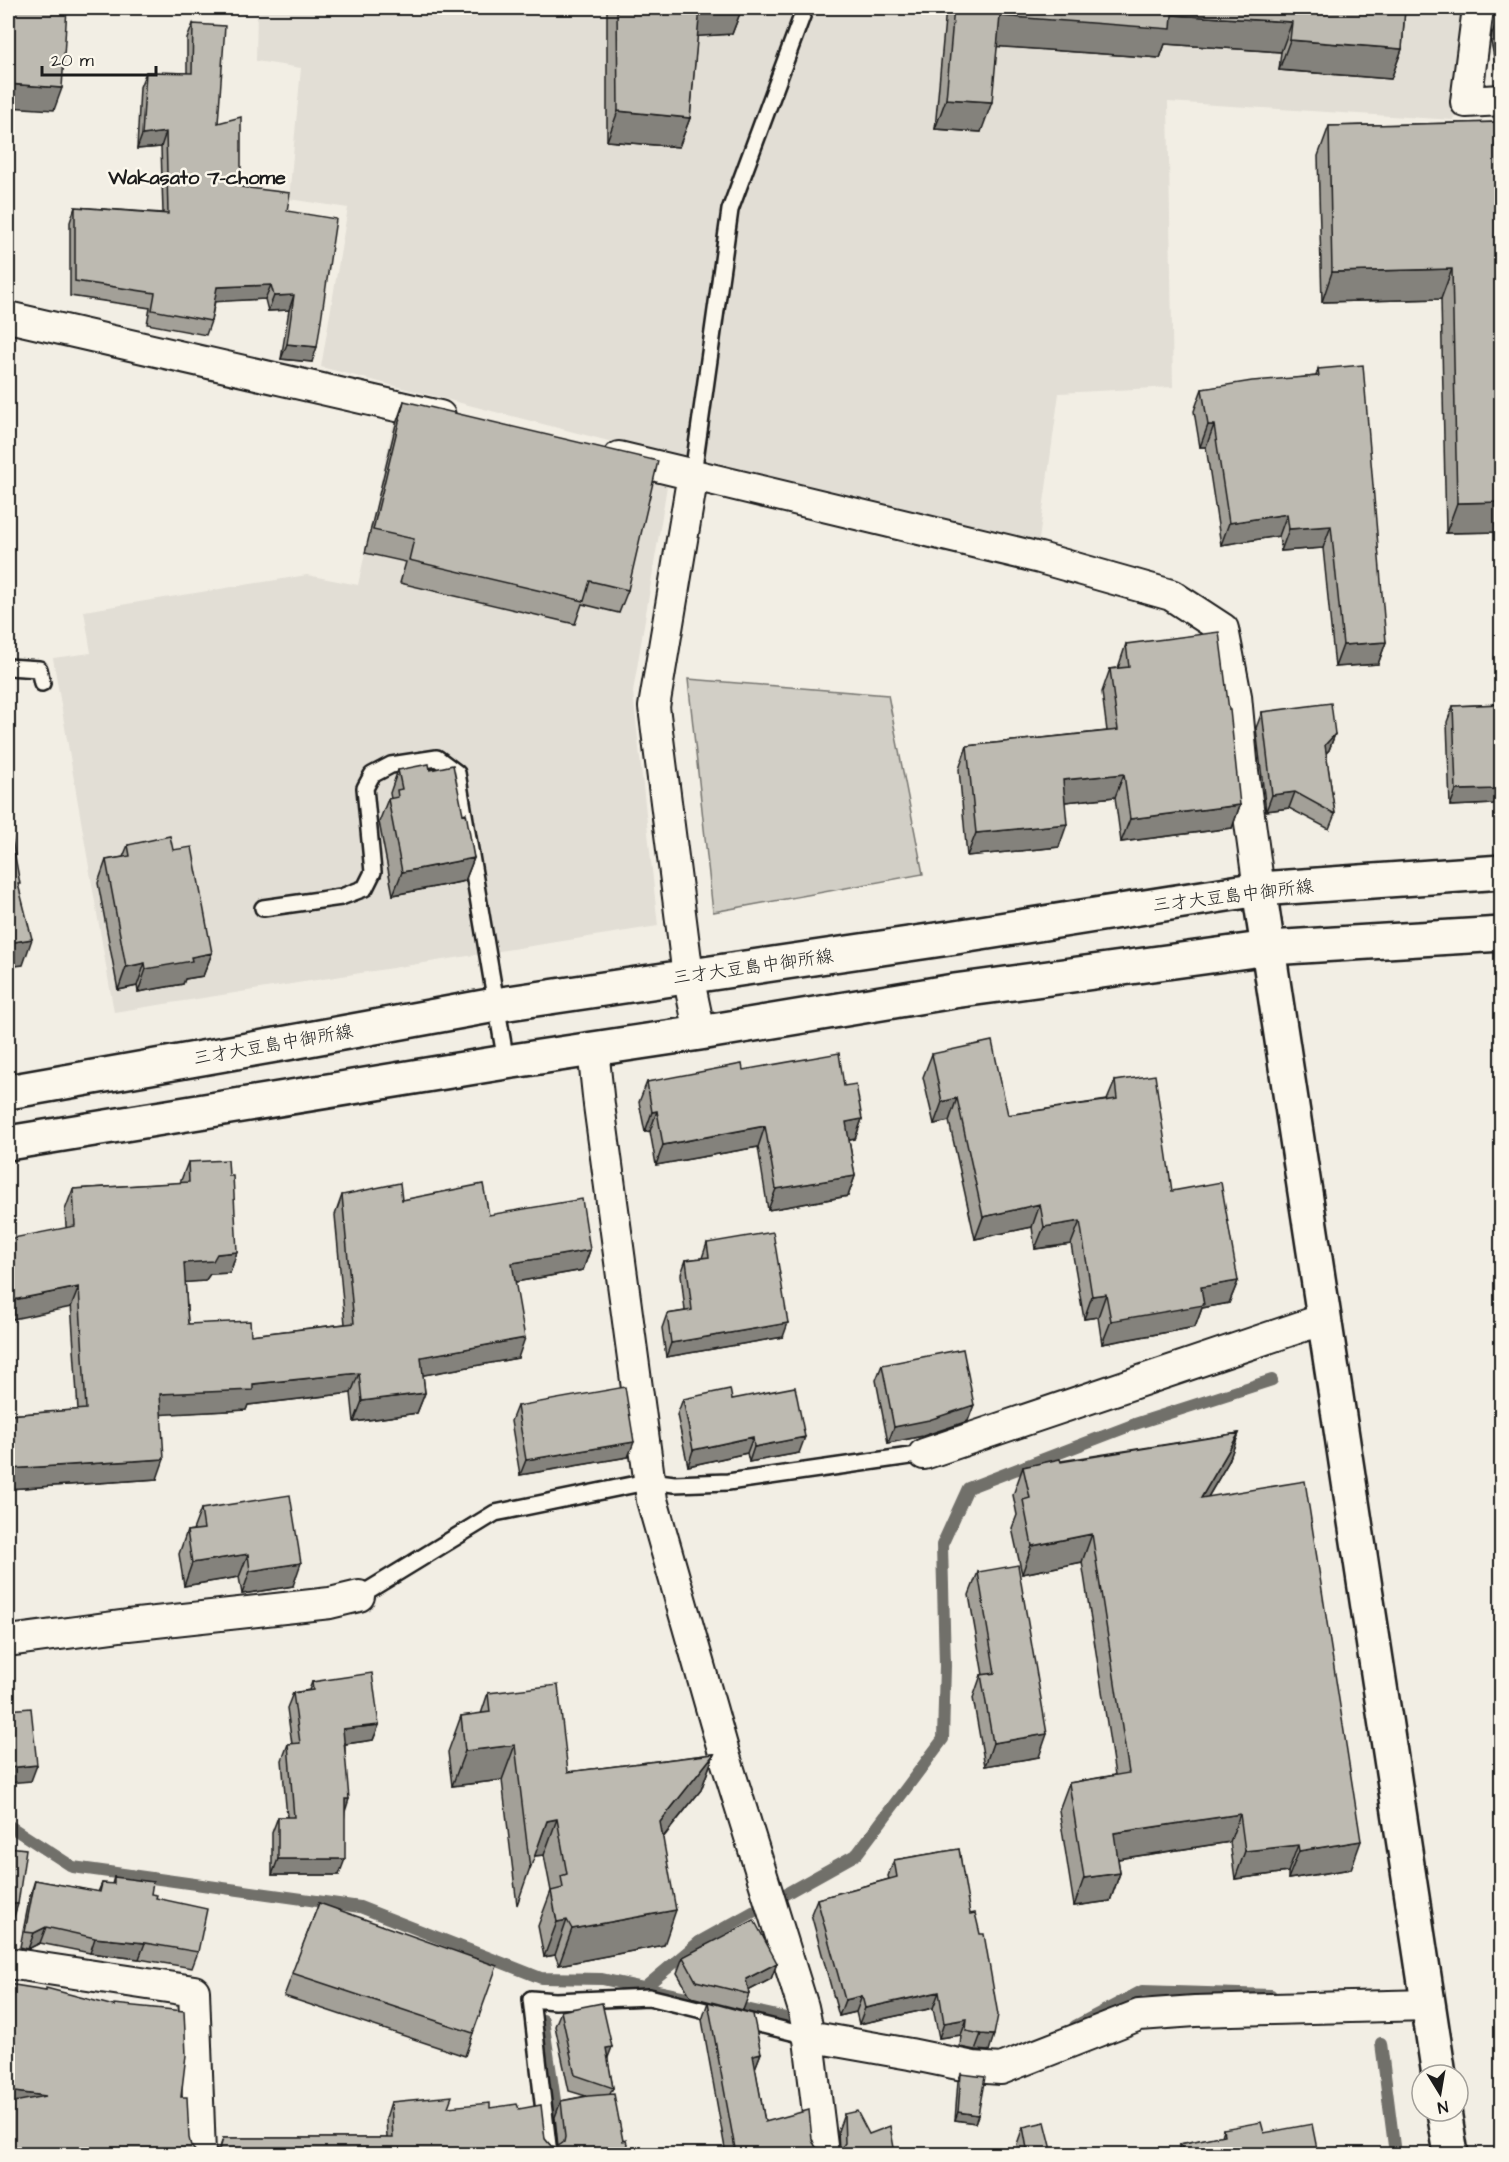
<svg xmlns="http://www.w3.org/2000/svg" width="1509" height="2162" viewBox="0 0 1509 2162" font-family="'Architects Daughter','Klee One',sans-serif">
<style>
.built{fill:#e2ded5}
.green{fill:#d2cfc6;stroke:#777671;stroke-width:1.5}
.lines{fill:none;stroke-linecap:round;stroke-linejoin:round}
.stream{stroke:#716f6b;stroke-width:12}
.service-casing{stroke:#1c1c1c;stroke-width:20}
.minor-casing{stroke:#1c1c1c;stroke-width:34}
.tertiary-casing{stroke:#1c1c1c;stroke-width:38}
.secondary-casing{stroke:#1c1c1c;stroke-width:38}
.service{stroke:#fbf7ec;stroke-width:15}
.minor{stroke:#fbf7ec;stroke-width:30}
.tertiary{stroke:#fbf7ec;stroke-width:33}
.secondary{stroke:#fbf7ec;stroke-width:33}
.wall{fill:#a3a098;stroke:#1c1c1c;stroke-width:1.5}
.shaded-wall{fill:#84827c;stroke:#1c1c1c;stroke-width:1.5}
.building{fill:#bdbab1;stroke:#1c1c1c;stroke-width:1.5}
.labels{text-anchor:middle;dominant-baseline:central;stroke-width:5;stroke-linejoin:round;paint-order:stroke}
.street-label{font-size:18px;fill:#1c1c1c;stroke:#fbf7ec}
.neighbourhood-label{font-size:20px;font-weight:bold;fill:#1c1c1c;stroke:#fbf7ec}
</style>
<rect width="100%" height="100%" fill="#f2eee4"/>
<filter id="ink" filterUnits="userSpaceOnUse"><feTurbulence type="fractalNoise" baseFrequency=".0167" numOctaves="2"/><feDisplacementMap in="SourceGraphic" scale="12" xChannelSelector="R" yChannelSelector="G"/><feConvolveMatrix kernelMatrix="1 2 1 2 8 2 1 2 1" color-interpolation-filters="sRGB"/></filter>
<g filter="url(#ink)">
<path class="built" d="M257,8H1468L1454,120L1168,102L1173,387L1059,393L1038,547L721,470L321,367L348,208L289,199L301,68L256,61Z
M393,425L667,486L633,692L658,926L114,1012L53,658L91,653L84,611L307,575L358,585Z"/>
<path class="green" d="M688,679L888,695L923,874L713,912Z"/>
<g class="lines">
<path class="stream" d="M8,1825L73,1867L360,1907L541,1978L602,1979L644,1988L699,1942L857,1854L943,1739L945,1666L942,1545L968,1488L1135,1424L1272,1380
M644,1988L711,2002
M728,2005L804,2022
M543,2020L563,2154
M1075,2026L1142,1991L1271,1995
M1381,2043L1395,2154"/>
<g class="service-casing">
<path id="service" d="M693,474L730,210L805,8
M8,667L39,669L42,683
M263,908L341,897L365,888L373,872L365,788L372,775L391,765L437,758L457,773L506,1062
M359,1596L495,1513L651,1481L674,1484L728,1482L924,1454
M549,2154L531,1999L555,2001L649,1997L808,2036"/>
</g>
<g class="minor-casing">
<path id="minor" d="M1478,8L1466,102L1502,100
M8,317L440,416
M619,457L1040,558L1171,595L1223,629L1236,696L1243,771L1259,889
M693,474L654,707L688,976L700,1033
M593,1049L599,1105L652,1500L726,1760L803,2007L808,2031L823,2154
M924,1454L1324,1319
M8,1641L128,1625L330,1603L359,1596
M8,1963L194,1991L200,2154
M808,2036L910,2054L973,2067L1001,2069L1139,2015L1195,2011L1428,2005"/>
</g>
<g class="tertiary-casing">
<path id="tertiary" d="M1259,889L1439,2075
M1444,2111L1451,2154"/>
</g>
<g class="secondary-casing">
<path id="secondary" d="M8,1092L287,1043L495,1005L956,937L1259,889L1502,872
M8,1143L506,1062L700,1033L954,991L1269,948L1502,934"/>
</g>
<use href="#service" class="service"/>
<use href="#minor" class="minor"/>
<use href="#tertiary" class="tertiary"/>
<use href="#secondary" class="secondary"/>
</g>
<path class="wall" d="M607,8H742L732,34L697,36L690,118L679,147L607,141Z
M946,8H1405L1402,49L1391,79L1279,70L1281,52L1165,44L1160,58L997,46L981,132L935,129Z
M1498,18H1502V81H1499L1491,42L1492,34Z
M193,24L218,123L241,187L287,211L312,362L281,359L289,310L268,311L265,299L215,301L211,321L206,335L147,324L150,308L70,296V222L75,207L163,213L161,147L137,149L140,87L146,72L187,73V39Z
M1502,122V532L1446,533L1441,299L1322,302L1318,156L1329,126Z
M1318,369L1386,642L1378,664L1335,667L1323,548L1281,551L1279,536L1221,545L1206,447H1200L1194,411L1202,389L1316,376Z
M404,401L628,590L619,613L582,604L575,624L400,583L406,562L365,553L396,424Z
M1126,644L1240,805L1232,828L1121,842L1115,797L1065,802L1059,847L967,856L959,769L967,746L1107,731L1102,692L1110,669L1118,668Z
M1502,704V765H1499V789L1494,804L1450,806L1447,722L1453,706Z
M1262,712L1335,734L1329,750L1326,753L1335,814L1329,829L1289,808L1266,811L1256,728Z
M398,770H430L463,814L474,858L465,881L393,895L379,822L388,799H391L390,793Z
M128,845L173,850L212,953L203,976L185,979L183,984L138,992L137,986L118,990L98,883L106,860L123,857Z
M932,1054L1008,1115L1107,1100L1115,1081L1172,1191L1238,1281L1229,1303L1202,1308L1195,1327L1102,1344L1098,1317L1084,1319L1071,1244L1035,1249L1032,1227L975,1239L949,1121L934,1124L923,1077Z
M743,1070L844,1086L862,1119L855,1139L849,1140L855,1176L848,1196L768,1210L758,1147L656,1165L650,1131L645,1132L639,1102L647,1082Z
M188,1162L237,1252L230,1273L210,1274L205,1281L185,1282L188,1324L251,1335L345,1324L335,1215L342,1195L402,1200L489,1215L590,1250L583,1270L515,1282L518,1358L423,1375L425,1393L417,1413L354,1422L351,1393L248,1405L246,1410L161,1414L157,1479L8,1489V1415L78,1410L65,1210L73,1189L180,1183Z
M707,1243L783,1337L666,1357L662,1328L667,1314L685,1311L681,1274L686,1260L702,1258Z
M882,1365L968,1421L923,1436L888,1443L876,1380Z
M683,1399H732L799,1453L749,1462L747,1453L688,1466L677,1415Z
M517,1406L628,1457L520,1475L511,1421Z
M1239,1433L1229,1461L1208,1497L1351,1869L1288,1879V1872L1235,1879L1230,1842L1118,1859L1120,1873L1110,1901L1074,1906L1059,1810L1069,1783L1115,1775L1082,1562L1022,1574L1012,1528L1017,1515L1013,1495L1023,1467Z
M201,1509L293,1586L242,1594L239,1577L184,1586L179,1554L187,1531L193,1530Z
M978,1572L1039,1757L985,1766L973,1698L981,1675H983L969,1595Z
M312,1682L379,1725L373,1740L345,1744V1811L339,1875H272V1833L278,1817H287L282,1760L288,1744H292L287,1708L293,1693L309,1690Z
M488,1693L568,1772L714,1754L701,1790L663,1838L664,1945L559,1965L555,1955L544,1957L538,1926L551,1891L544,1855L534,1856L517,1905L502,1780L452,1786L448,1752L461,1716L481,1714Z
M959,1849L989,2051L975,2050L960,2047L961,2035L939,2038L933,2008L859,2024L856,2012L839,2016L811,1914L817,1899L889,1879L888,1876L894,1860Z
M114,1877L151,1894L156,1898L198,1952L192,1968L139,1959L90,1953L40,1943L28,1949L20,1947L30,1896L35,1880L98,1892L102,1883L112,1884Z
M319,1903L473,2033L465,2056L284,1996Z
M683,1957L777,1963L771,1979L748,1991L749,1994L743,2010L691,1997L677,1973Z
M708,2002L761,2053L755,2068L765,2122L812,2139L815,2146L822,2152L831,2154L839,2150L838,2131L844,2114L869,2134L895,2153L902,2154H726L702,2020Z
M561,2011L607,2058L613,2088L610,2094L623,2141L629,2154L216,2152L220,2148L223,2138H387L386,2118L391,2102L448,2107L519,2109L551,2146L557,2147L558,2146L555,2117L561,2101L586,2096L569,2091L555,2026Z
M961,2074L978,2115L975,2123L955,2120L958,2081Z
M1023,2127L1053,2154H1019L1017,2144Z
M1223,2129L1264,2133L1318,2154H1177L1180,2144L1221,2136Z"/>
<path class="shaded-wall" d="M700,8H742L732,34L689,37Z
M1172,15L1292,22L1281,52L1165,44L1160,58L990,46L1000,16Z
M1290,40L1402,49L1391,79L1279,70Z
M8,84L62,88L54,110L8,107Z
M946,99L992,102L981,132L935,129Z
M618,111L690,118L679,147L607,141Z
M166,132L161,147L137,149L142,135Z
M1452,269L1441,299L1322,302L1332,272Z
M271,285L265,299L212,302L217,287Z
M294,295L289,310L268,311L274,296Z
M287,344L317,347L312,362L281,359Z
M1208,425H1214L1206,447H1200Z
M1502,502V532L1446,533L1457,503Z
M1287,514L1279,536L1221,545L1229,523Z
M1331,526L1323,548L1281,551L1289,529Z
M1386,642L1378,664L1335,667L1343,645Z
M1335,734L1329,750L1319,761L1325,745Z
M1498,750H1502V765L1492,766Z
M1124,774L1115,797L1055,803L1063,780Z
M1499,789L1494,804L1450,806L1456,790Z
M1295,792L1289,808L1266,811L1272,795Z
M1240,805L1232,828L1121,842L1130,819Z
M1067,824L1059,847L967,856L976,833Z
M474,858L465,881L393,895L402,872Z
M32,939L23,965L8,967V943Z
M212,953L203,976L185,979L183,984L138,992L146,969L191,957Z
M145,963L137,986L118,990L126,967Z
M957,1098L949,1121L934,1124L942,1102Z
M657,1111L650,1131L645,1132L652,1112Z
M862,1119L855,1139L839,1142L846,1122Z
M765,1126L758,1147L656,1165L663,1145Z
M855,1176L848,1196L768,1210L776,1189Z
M1040,1204L1032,1227L975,1239L983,1217Z
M1080,1221L1071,1244L1035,1249L1044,1227Z
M590,1250L583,1270L504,1284L512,1263Z
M237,1252L230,1273L210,1274L205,1281L177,1283L184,1263L217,1254Z
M1238,1281L1229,1303L1202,1308L1195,1327L1102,1344L1111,1321L1201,1287Z
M79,1287L71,1307L8,1320V1301Z
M1106,1294L1098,1317L1084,1319L1092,1296Z
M788,1323L783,1337L666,1357L671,1343Z
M525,1338L518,1358L413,1377L421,1357Z
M359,1373L351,1393L248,1405L246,1410L153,1415L160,1394Z
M425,1393L417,1413L354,1422L362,1401Z
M974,1405L968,1421L923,1436L888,1443L894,1427Z
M1239,1433L1229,1461L1191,1526L1201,1498Z
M753,1437L747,1453L688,1466L693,1450Z
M805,1437L799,1453L749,1462L754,1447Z
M634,1442L628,1457L520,1475L526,1460Z
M164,1459L157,1479L8,1489V1469Z
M1092,1534L1082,1562L1022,1574L1032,1546Z
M248,1554L239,1577L184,1586L192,1563Z
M301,1563L293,1586L242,1594L250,1571Z
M379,1725L373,1740L338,1745L343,1729Z
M1047,1734L1039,1757L985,1766L993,1743Z
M515,1745L502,1780L452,1786L465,1751Z
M714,1754L701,1790L647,1857L660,1822Z
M37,1765L31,1781L8,1783V1768Z
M345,1799H349L344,1815Z
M1240,1814L1230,1842L1104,1861L1114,1833Z
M557,1819L544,1855L534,1856L547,1821Z
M1361,1841L1351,1869L1288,1879L1299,1851Z
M1298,1845L1288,1872L1235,1879L1245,1851Z
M278,1859H345L339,1875H272Z
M1120,1873L1110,1901L1074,1906L1084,1878Z
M8,1903L18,1904L13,1920L8,1919Z
M676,1910L664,1945L559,1965L572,1929Z
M567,1920L555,1955L544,1957L557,1922Z
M46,1927L40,1943L28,1949L34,1933Z
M95,1938L145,1943L139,1959L90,1953Z
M777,1963L771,1979L744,1993L746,1979Z
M939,1992L933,2008L859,2024L865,2008Z
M862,1996L856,2012L839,2016L845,2000Z
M967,2019L961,2035L939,2038L944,2023Z
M981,2034L994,2035L989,2051L975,2050Z
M612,2047L606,2063V2048Z
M761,2053L754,2071L753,2055Z
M8,2091L46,2096L8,2108Z
M958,2112L978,2115L975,2123L955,2120Z"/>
<path class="building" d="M8,8H67L62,88L8,84Z
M617,8H700L690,118L618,111Z
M954,8H1405L1402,49L1290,40L1292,22L1172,15L1171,29L1000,16L992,102L946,99Z
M1498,18H1502V50L1497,26Z
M193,24L225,26L218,123L241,117V187L290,193L287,211L336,219L317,347L287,344L294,295L274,296L271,285L217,287L211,321L152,310L155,293L75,281V207L168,214L166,132L142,135L146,72L192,73Z
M1502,122V502L1457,503L1452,269L1332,272L1329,126Z
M1363,365L1386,642L1343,645L1331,526L1289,529L1287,514L1229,523L1214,425H1208L1202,389L1252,381L1319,376L1318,369Z
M404,401L658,461L628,590L590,581L584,601L409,560L414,539L373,530Z
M1219,632L1229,710H1230L1240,805L1130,819L1124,774L1063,780L1067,824L976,833L967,746L1118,730L1110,669L1129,667L1126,644Z
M1331,703L1335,734L1325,745L1335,814L1295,792L1272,795L1262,712Z
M1502,704V750H1498L1499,789L1456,790L1453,706Z
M429,764L430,770L453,765L463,814L466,813L474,858L402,872L388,799L398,797L397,790L402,789L398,770Z
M10,828L20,884H18L32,939L8,943V829Z
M170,836L173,850L192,847L212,953L191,957L192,961L146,969L145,963L126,967L106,860L130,856L128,845Z
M992,1041L1008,1115L1117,1099L1115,1081L1155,1075L1172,1191L1221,1182L1238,1281L1201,1287L1204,1305L1111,1321L1106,1294L1092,1296L1080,1221L1044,1227L1040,1204L983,1217L957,1098L942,1102L932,1054Z
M839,1053L844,1086L856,1084L862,1119L846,1122L855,1176L776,1189L765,1126L663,1145L657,1111L652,1112L647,1082L742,1064L743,1070Z
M228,1160L229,1176H233L237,1252L217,1254L213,1261L184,1263L188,1324L250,1321L251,1335L354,1323L342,1195L400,1183L402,1200L483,1184L489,1215L582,1199L590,1250L512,1263L525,1338L421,1357L425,1393L362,1401L359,1373L253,1384V1390L160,1394L164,1459L8,1469V1415L86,1409L79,1287L8,1301V1239L75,1226L73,1189L189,1182L188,1162Z
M773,1232L788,1323L671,1343L667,1314L692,1310L686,1260L709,1257L707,1243Z
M963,1349L974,1405L929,1420L894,1427L882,1365Z
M625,1387L634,1442L526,1460L517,1406Z
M795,1387L805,1437L754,1447L753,1437L693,1450L683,1399L730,1389L732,1399Z
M1239,1433L1201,1498L1305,1481L1361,1841L1299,1851L1298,1845L1245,1851L1240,1814L1114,1833L1120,1873L1084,1878L1069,1783L1129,1773L1092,1534L1032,1546L1023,1500L1030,1498L1023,1467L1060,1459L1061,1462Z
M290,1495L301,1563L250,1571L248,1554L192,1563L187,1531L204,1529L201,1509Z
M1018,1565L1047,1734L993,1743L981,1675L995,1673L978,1572Z
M372,1673L379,1725L343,1729L349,1799H345V1859H278V1817H294L288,1744L300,1743L293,1693L313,1690L312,1682Z
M558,1685L568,1772L714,1754L660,1822L676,1910L572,1929L567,1920L557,1922L551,1891L563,1888L561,1876L567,1874L557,1819L547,1821L530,1869L515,1745L465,1751L461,1716L490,1712L488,1693Z
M31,1708L37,1765L8,1768V1710Z
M8,1847L26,1849L18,1904L8,1903Z
M959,1849L970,1914L975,1913L980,1934H984L998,2015L994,2035L981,2034L966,2031L967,2019L944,2023L939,1992L865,2008L862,1996L845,2000L817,1899L897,1877L894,1860Z
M114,1877L153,1882L151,1894L157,1895L156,1898L207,1909L198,1952L145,1943L95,1938L46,1927L34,1933L25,1932L35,1880L100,1892L102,1883L114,1884Z
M319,1903L497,1966L473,2033L292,1973Z
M754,1920L777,1963L746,1979L749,1994L696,1981L683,1957Z
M8,1984L46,1990V1988L114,2006V2004L184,2011L186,2055L181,2097H187L189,2138L191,2146L197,2153L205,2154H8V2103L46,2096L8,2091Z
M708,2002L753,2014L761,2053L753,2055L765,2122L809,2110L812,2139L815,2146L822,2152L831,2154L840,2150L845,2143L844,2114L857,2111L869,2134L890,2126L895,2153L901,2152L902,2154H736Z
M602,2003L612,2047L606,2048L613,2088L575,2075L561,2011Z
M961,2074L985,2077L978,2115L958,2112Z
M614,2094L623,2141L626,2140L629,2154H207L216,2152L221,2146L223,2138H393L391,2102L452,2096L448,2107L490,2103V2108L517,2104L519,2109L541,2105L545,2139L551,2146L557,2147L564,2142L565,2137L561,2101L588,2096Z
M1045,2122L1053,2154H1028L1023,2127Z
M1261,2122L1264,2133L1312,2124L1318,2154H1186L1180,2144L1224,2135L1223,2129Z"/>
</g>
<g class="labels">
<g class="street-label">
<text transform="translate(1233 896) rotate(-7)">三才大豆島中御所線</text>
<text transform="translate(753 967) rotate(-8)">三才大豆島中御所線</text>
<text transform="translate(273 1045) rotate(-10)">三才大豆島中御所線</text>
</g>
<g class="neighbourhood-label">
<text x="197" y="178">Wakasato 7-chome</text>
</g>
</g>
<rect width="1509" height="2162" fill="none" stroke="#fbf7ec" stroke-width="30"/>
<rect x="15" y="15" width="1479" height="2132" fill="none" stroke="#1c1c1c" stroke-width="2" filter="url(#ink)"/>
<g transform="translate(1440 2093) rotate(169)"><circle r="28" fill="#fbf7ec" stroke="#a29f99" stroke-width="1.5"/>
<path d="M0-4.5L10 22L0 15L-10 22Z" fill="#1c1c1c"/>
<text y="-9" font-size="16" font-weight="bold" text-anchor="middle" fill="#1c1c1c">N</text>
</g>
<path d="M42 66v9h114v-9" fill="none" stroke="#1c1c1c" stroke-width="3"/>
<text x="51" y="66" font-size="18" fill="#1c1c1c" stroke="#fbf7ec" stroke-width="4.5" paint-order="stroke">20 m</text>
</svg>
